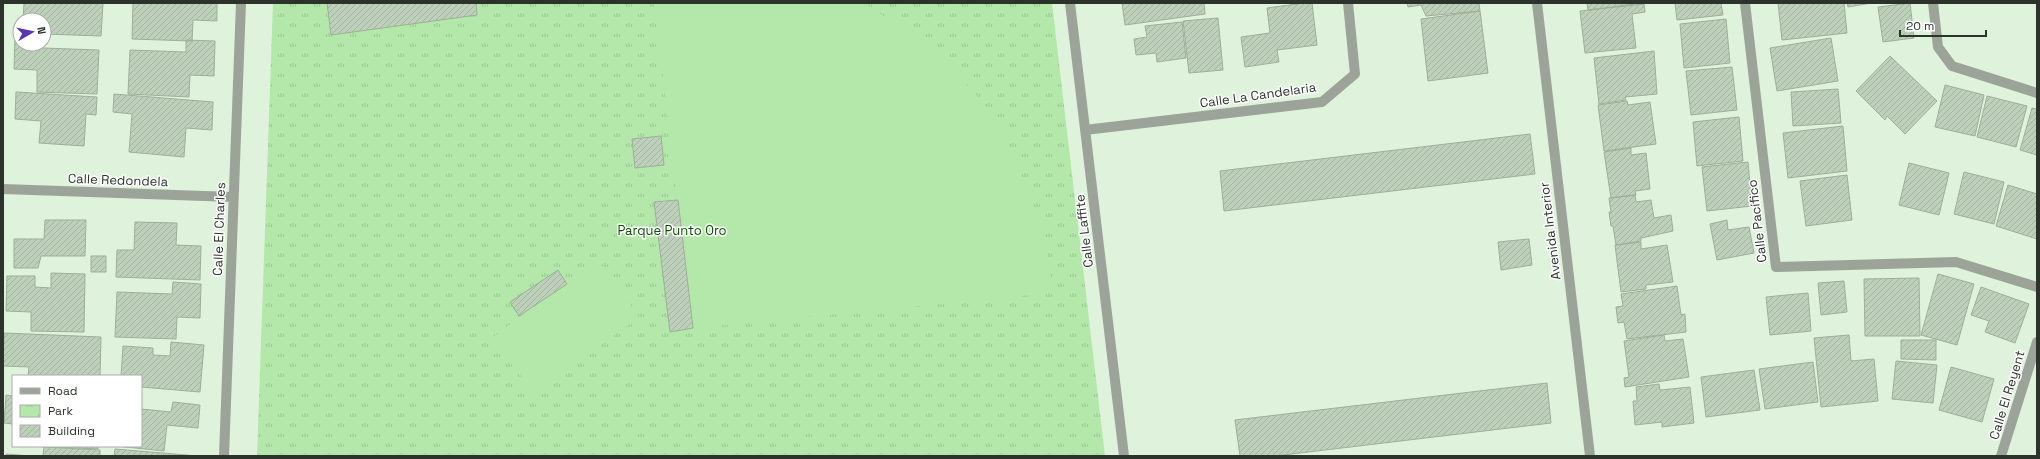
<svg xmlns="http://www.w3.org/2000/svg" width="2040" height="459" viewBox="0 0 2040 459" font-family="'Space Grotesk',sans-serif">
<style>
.park{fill:url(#park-tufts)}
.garden{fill:#b3e8aa}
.building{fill:url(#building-hatch);stroke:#9daf99}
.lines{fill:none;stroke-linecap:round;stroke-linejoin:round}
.street{stroke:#9ca49a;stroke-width:10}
.labels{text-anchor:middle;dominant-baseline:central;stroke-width:3;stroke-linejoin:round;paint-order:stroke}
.street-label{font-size:13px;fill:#2b332a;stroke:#fff}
.park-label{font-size:13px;fill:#0b4d00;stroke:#fff}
</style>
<defs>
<pattern id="park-tufts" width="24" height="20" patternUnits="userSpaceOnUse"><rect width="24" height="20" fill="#b3e8aa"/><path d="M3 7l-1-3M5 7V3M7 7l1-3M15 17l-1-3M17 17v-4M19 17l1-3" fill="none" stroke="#9ac792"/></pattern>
<pattern id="building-hatch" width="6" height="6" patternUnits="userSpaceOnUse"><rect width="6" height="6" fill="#bdd1ba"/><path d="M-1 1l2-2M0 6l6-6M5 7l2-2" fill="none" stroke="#a3b4a0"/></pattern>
</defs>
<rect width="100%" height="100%" fill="#dff2db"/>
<path class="park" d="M273,3H1052L1105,456H257Z"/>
<path class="garden" d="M654,3H864L938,52L1000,122L1045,233L1053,293L693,328Z
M598,260L639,317L534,394L493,337Z"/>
<path class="building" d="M24,3H103L101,36L44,34V20H23Z
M133,3H217V21L193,20L192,41L132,39Z
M327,3H476L477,15L331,35Z
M1122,3H1204L1205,14L1125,25Z
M1304,3H1312L1317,45L1277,50L1279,62L1245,67L1241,37L1270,33L1267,8Z
M1407,3H1479L1480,11L1426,16L1421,5L1408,7Z
M1587,3H1643L1588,10Z
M1675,3H1721L1723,15L1677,20Z
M1778,3H1844L1847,33L1782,40Z
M1847,3H1871L1848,7Z
M1910,3L1914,38L1883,42L1878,7Z
M1644,4L1645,12L1632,14L1636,48L1585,53L1580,11Z
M1480,11L1488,73L1428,81L1421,19Z
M1218,18L1223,70L1189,73L1183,21Z
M1726,19L1730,63L1684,68L1680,24Z
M1182,22L1186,58L1157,62L1156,53L1136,55L1134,39L1147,37L1145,26Z
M15,35H20V44H43V48L99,50L97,94L37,92V70L14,69Z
M1831,38L1838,81L1777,91L1770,48Z
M186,40L215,41L214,76L190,75L189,97L128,94L130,50L186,52Z
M1654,51L1657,94L1625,97L1626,100L1599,104L1594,58Z
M1890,56L1937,101L1905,134L1887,116L1885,120L1856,91Z
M1732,67L1737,110L1691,115L1686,71Z
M1945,85L1984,95L1975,136L1935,127Z
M1838,89L1841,123L1793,126L1791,92Z
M16,92L97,97L96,115L86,114L84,146L39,143L41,121L15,119Z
M114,94L213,102L212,130L186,128L184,157L129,152L132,114L113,112Z
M1987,96L2027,106L2016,147L1977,137Z
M1627,101L1628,105L1650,102L1656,144L1604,151L1598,105Z
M2032,108L2037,109V155L2020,150Z
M1739,117L1743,161L1697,166L1693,122Z
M1843,126L1847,171L1788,178L1783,133Z
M1530,134L1535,174L1224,211L1220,171Z
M661,136L664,165L635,168L632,139Z
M1631,148V155L1646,153L1650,189L1635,191L1636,195L1611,198L1604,152Z
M1748,162L1752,206L1707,211L1702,167Z
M1909,163L1949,173L1939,215L1899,205Z
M1964,172L2004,182L1994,224L1954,214Z
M1847,175L1852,220L1806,226L1800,181Z
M2008,185L2037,194V239L1996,226Z
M1635,195L1636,202L1651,200L1654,218L1671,215L1673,231L1641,238V241L1616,245L1613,226H1611L1609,212H1611L1609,198Z
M678,200L693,328L670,332L654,202Z
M45,220H86L85,256H41L38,268H14V239H44Z
M1727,220L1728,230L1749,227L1754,253L1717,260L1710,224Z
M135,222L177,223L176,245L201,246L200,280L116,277L117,250H134Z
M1529,239L1532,265L1501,270L1498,242Z
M1641,242V249L1667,245L1673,282L1646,285V289L1621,292L1615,245Z
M91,256H106V272H91Z
M558,270L567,284L519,316L510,302Z
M51,273L85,274L84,332L31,331V312L6,311L7,276H35V287L51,288Z
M1938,274L1974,284L1957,345L1921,335Z
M1919,278L1920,336H1865L1864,279Z
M1844,281L1847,312L1821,315L1818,283Z
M173,282L201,284L200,318L177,317L176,339L115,337L117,292L172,294Z
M1677,286L1681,315L1685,314L1686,332L1627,339L1624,322L1618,323L1616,307L1623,306L1621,294Z
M1981,287L2029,304L2015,343L1985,332L1989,321L1971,315Z
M1808,293L1811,331L1770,335L1766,297Z
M4,333L101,337L100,376H28L29,367L3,366Z
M1664,335L1665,341L1683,339L1689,377L1625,387L1624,378L1629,377L1624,341Z
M1849,335L1851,361L1874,359L1878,401L1821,407L1814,338Z
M1901,340H1936V360L1901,359Z
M171,342L204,345L200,392L141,387V376H121L123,346L153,348V355L170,356Z
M1896,361L1937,365L1933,403L1892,399Z
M1813,362L1818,402L1765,409L1759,369Z
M1951,367L1994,379L1982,422L1939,410Z
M1754,370L1760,410L1706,417L1701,377Z
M1547,383L1551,423L1275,456H1240L1235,420Z
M1659,384L1660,390L1690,387L1694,423L1662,427V422L1635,425L1633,401H1637L1636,387Z
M6,395L13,396V424L4,423Z
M173,402L200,405L198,428L167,425L164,451L116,446H141V409L171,412Z
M37,446H98V449Z
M44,447L100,450V456H43Z
M115,449L198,456H114Z
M6,454L31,456H6Z"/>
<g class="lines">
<path class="street" d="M1070,3L1124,456
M1537,3L1590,456
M1745,3L1776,267L1956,262L2037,287
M1933,3L1938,47L1952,66L2037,93
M1085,130L1322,102L1355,74L1348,3
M3,189L233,197
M224,456L241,3
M2001,456L2037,342"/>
</g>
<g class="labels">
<g class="street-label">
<text transform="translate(1258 95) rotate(-8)">Calle La Candelaria</text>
<text transform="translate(118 180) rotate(2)">Calle Redondela</text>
<text transform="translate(1757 221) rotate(-97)">Calle Pacífico</text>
<text transform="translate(219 229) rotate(-88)">Calle El Charles</text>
<text transform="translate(1084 231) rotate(-97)">Calle Laffite</text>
<text transform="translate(1550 231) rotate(-97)">Avenida Interior</text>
<text transform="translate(2007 395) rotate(-73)">Calle El Reyent</text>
</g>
<g class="park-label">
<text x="672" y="230">Parque Punto Oro</text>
</g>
</g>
<rect width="2040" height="459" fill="none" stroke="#2b332a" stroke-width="8"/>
<rect x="12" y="375" width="130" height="72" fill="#ffffff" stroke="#aaadaa"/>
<rect x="20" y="388" width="20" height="6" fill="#9ca49a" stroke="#aaadaa"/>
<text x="48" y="395" font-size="12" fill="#2b332a">Road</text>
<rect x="20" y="405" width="20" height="12" fill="url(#park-tufts)" stroke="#aaadaa"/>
<text x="48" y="415" font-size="12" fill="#2b332a">Park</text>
<rect x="20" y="425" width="20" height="12" fill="url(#building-hatch)" stroke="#aaadaa"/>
<text x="48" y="435" font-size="12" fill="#2b332a">Building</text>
<g transform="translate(32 32) rotate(81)"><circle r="19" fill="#ffffff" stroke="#aaadaa"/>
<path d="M0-3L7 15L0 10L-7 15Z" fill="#5a37af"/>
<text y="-6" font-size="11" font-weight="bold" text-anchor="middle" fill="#2b332a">N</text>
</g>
<path d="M1900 30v6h86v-6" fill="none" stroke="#2b332a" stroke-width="2"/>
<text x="1906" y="30" font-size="12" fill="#2b332a" stroke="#ffffff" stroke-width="3" paint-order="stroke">20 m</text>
</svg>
